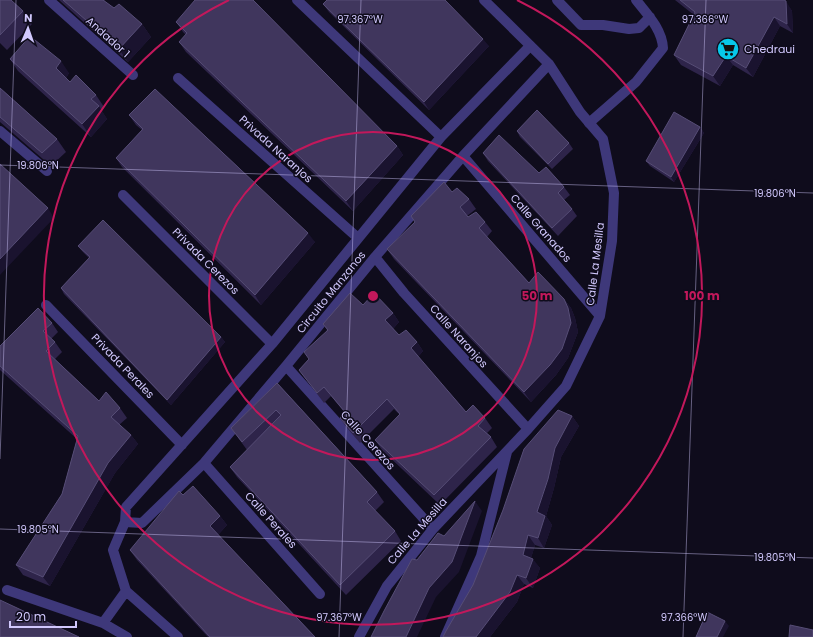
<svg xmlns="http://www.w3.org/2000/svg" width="813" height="637" viewBox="0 0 813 637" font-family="Poppins,sans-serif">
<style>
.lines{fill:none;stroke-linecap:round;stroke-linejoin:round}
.service{stroke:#3e387a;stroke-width:10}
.minor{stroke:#3e387a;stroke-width:10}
.wall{fill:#2e244a}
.shaded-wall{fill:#1a132f}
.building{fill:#40365d;stroke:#564d76}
.ticks{fill:none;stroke:#d1c8fd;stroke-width:1;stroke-opacity:0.45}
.ring{fill:none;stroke:#c2185b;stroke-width:2}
.labels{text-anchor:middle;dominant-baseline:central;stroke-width:3;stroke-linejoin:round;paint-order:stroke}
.street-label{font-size:11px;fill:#d1c8fd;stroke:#0f0c1c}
.poi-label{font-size:11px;fill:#d1c8fd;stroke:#0f0c1c;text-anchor:start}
.ticks-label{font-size:10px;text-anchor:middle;fill:#d1c8fd;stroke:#0f0c1c;stroke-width:3;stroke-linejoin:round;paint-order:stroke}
.centre{fill:#c2185b;stroke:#0f0c1c;stroke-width:2}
.ring-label{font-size:12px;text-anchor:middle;font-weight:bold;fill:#c2185b;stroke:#0f0c1c;stroke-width:3;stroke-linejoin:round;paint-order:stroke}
</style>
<rect width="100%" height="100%" fill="#0f0c1c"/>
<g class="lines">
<path class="service" d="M557,0L581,25H603L629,29L639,28L650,17
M589,123L636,82L663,48C662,29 647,14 636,0"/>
<path class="minor" d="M49,0L133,75
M297,0L441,137
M178,78L358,238
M0,131L47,171
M463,156L600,316
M123,195L272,344
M375,257L404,293L528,429
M46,305L182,445
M286,366L433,529
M204,463L320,594
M125,522L142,523L204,463L286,366L375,257L463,156L549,64
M7,590L103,623L127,637
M103,623L126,591
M178,637L126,591L113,550L125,522L126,507L272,344L441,137L530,46
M359,637L387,586L433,529L528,429L566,386L600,316L612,241L614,193L603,139L580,112L549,64L484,0
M445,637L481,556L507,452"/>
</g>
<path class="wall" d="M0,0L23,11L32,24L7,50L0,43Z
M59,0H105L104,1L114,8L142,24L151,37L128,62Z
M675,0H784L792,11L793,33L780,26L753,77L733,65L720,86L681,65L674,55L694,15Z
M323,4L489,46L429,110L329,12Z
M176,22L397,146L403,155L353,211L186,52L179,42L186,35L183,32Z
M10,59L69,73L66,78L70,82L96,95L104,107L101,110L107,119L91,137L18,71Z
M0,88L57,139L66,152L51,166L0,122Z
M129,115L315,242L261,305L122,167L116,158L142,130L136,125Z
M700,127L704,133L674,182L650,166L646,161Z
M517,131L569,143L573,149L552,169L520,137Z
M483,153L539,173L564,187L570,195L564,200L572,209L577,216L558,236L488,161Z
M452,192L469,199L476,209L467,216L468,217L485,222L492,231L487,237L529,283L564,299L571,308L575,318L578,332L568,358L556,375L531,402L394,259L387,249Z
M78,246L221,337L225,342L171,405L64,294L61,288L89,258L82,251Z
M363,305L393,313L399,322L393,329L399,335L417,342L423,351L418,357L466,412L485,418L492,428L487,433L491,437L497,447L440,505L382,450L375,440L400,415L394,409L360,443L347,428L340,418L345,413L331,396L324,403L299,370L309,359L327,330L323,324Z
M52,323L58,332L51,339L55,342L62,352L55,359L99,401L120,408L127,418L119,425L131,435L138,444L115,473L50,586L23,575L16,565L62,494L77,439L0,370V346Z
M277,383L377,492L384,502L375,511L395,531L401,541L346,595L237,477L230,467L247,450L231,428Z
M572,416L579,426L561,457L554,488L546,516L552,525L544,548L535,545L531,558L540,568L533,588L524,584L517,602L490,637H443Z
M183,495L220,516L227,525L218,535L315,637H208L137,560L130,550Z"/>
<path class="shaded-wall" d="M786,1L792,11L793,33L787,24Z
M774,17L780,26L753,77L746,68Z
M142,24L151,37L128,62L119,49Z
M483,39L489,46L429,110L424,102Z
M726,56L733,65L720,86L713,76Z
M61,61L69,73L65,81L56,68Z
M99,106L107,119L91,137L82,124Z
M700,127L704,133L674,182L671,177Z
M397,146L403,155L353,211L346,201Z
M48,208L54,218L0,275V259Z
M308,233L315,242L261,305L255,295Z
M564,299L571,308L575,318L578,332L568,358L556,375L531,402L524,392Z
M393,313L399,322L392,330L385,320Z
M221,337L225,342L171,405L167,400Z
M417,342L423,351L417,358L411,348Z
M572,416L579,426L561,457L554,488L546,516L552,525L544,548L538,538L537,512L555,448Z
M131,435L138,444L115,473L50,586L43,577L108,463Z
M475,501L482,511L459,572L436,597L417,637H406L429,588Z
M220,516L227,525L217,536L210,526Z
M528,535L535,545L529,565L523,555Z
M533,559L540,568L533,588L526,578Z
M517,575L524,584L517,602L490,637H476Z
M725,621L729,626L723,637H717Z"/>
<path class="building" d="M0,0H11L23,11L0,35Z
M63,0H103L114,8L119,4L142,24L119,49Z
M195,0H253L397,146L346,201L179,42L187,33L176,22Z
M327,0H445L483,39L424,102L323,4Z
M680,0H784L786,1L787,24L774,17L746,68L726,56L713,76L674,55L695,12Z
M30,36L61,61L56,68L70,82L76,75L96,95L91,99L99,106L82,124L10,59Z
M0,88L57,139L42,153L0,117Z
M155,89L308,233L255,295L116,158L143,129L129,115Z
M537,110L569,143L548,164L517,131Z
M674,112L700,127L671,177L646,161Z
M499,135L539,173L546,167L564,187L558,193L572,209L552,228L483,153Z
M0,164L48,208L0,259Z
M444,182L452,192L457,188L469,199L460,207L468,217L476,212L485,222L479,228L529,283L538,272L564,299L568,308L571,323L562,349L550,365L524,392L387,249L415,222L411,216Z
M103,220L221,337L167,400L61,288L90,257L78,246Z
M350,293L363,305L374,293L393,313L385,320L399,335L406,330L417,342L411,348L466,412L473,405L485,418L478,426L491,437L434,495L375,440L400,414L387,399L353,433L340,418L345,412L324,387L317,393L299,370L309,359L304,352L328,330L323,324Z
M38,308L52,323L43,331L55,342L46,351L99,401L106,392L120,408L111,417L131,435L108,463L43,577L16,565L62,494L78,436L0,366V346Z
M277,383L377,492L367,502L395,531L340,585L230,467L281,415L276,410L242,442L231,428Z
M558,410L572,416L555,448L548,479L537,512L545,516L538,538L528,535L523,555L533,559L526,578L517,575L510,592L476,637H443L446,631L473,585L503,510L524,449Z
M193,486L220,516L210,526L315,637H210L130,550L179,491L183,495Z
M475,501L452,562L429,588L406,637H371L384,611L412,559L417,560L438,533L444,536Z
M0,600L79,637H0Z
M707,612L725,621L717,637H696Z
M790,625L813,630V637H789Z"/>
<path class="ticks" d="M0,165L813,193M0,459L16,0M0,529L813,558M339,637L361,0M683,637L706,0"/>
<g class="ring">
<circle cx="373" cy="296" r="164"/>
<path d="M517 0A329 329 0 1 1 229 0"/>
</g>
<defs>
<g id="supermarket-disc" transform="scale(1.15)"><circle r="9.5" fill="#07c8ea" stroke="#0f0c1c"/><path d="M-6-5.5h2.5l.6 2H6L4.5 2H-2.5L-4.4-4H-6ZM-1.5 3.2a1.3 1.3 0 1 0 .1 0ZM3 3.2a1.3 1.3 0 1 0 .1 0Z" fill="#111"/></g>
</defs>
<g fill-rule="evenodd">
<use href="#supermarket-disc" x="728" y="49"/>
</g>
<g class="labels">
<g class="street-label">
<text transform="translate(108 37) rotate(42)">Andador 1</text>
<text transform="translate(276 149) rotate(42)">Privada Naranjos</text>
<text transform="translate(541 228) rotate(49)">Calle Granados</text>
<text transform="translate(206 261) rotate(45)">Privada Cerezos</text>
<text transform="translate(595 264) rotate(-83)">Calle La Mesilla</text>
<text transform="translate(331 292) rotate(-51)">Circuito Manzanos</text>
<text transform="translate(459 336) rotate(48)">Calle Naranjos</text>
<text transform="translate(123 366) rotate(46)">Privada Perales</text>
<text transform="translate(368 440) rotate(48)">Calle Cerezos</text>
<text transform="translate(271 520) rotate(48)">Calle Perales</text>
<text transform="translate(417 531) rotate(-49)">Calle La Mesilla</text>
</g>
<g class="poi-label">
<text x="744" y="49">Chedraui</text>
</g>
</g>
<g class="ticks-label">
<text x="360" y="23">97.367°W</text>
<text x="705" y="23">97.366°W</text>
<text x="38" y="169">19.806°N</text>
<text x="775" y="197">19.806°N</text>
<text x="38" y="533">19.805°N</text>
<text x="775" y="561">19.805°N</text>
<text x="339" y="621">97.367°W</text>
<text x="684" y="621">97.366°W</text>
</g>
<circle cx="373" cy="296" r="6" class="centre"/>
<g class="ring-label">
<text x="537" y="300">50 m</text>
<text x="702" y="300">100 m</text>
</g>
<g transform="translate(28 28) rotate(2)" stroke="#0f0c1c" stroke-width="3" paint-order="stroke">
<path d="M0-3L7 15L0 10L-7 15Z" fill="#d1c8fd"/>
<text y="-6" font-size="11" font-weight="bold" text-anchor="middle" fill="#d1c8fd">N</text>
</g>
<path d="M10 621v6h66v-6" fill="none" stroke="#d1c8fd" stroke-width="2"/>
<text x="16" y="621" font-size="12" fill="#d1c8fd" stroke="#0f0c1c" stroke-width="3" paint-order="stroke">20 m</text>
</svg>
